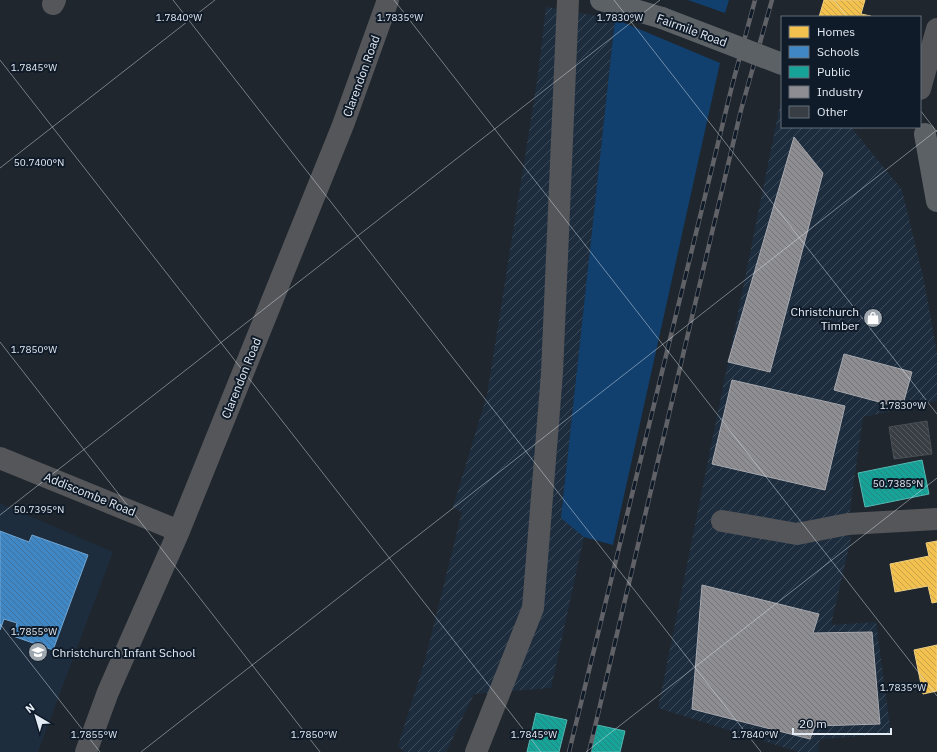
<svg xmlns="http://www.w3.org/2000/svg" width="937" height="752" viewBox="0 0 937 752" font-family="'IBM Plex Sans',sans-serif">
<style>
.built{fill:#1e2d3e}
.industrial{fill:url(#industrial-furrows)}
.green{fill:#11406f}
.homes{fill:url(#homes-back-hatch);stroke:#eece80}
.schools{fill:url(#schools-back-hatch);stroke:#70a6d3}
.public{fill:url(#public-back-hatch);stroke:#54b9b4}
.industry{fill:url(#industry-back-hatch);stroke:#a7a9af}
.building{fill:url(#building-back-hatch);stroke:#484e54}
.lines{fill:none;stroke-linecap:round;stroke-linejoin:round}
.minor{stroke:#54565a;stroke-width:22}
.major{stroke:#5c6165;stroke-width:22}
.rail-casing{stroke:#606267;stroke-width:4.5}
.rail{stroke:#101b29;stroke-width:3;stroke-dasharray:9;stroke-linecap:butt}
.major-bridge{stroke:#5c6165;stroke-width:22}
.ticks{fill:none;stroke:#e3ebf4;stroke-width:1;stroke-opacity:0.45}
.labels{text-anchor:middle;dominant-baseline:central;stroke-width:4;stroke-linejoin:round;paint-order:stroke}
.street-label{font-size:12px;fill:#e3ebf4;stroke:#101b29}
.poi-label{font-size:12px;fill:#e3ebf4;stroke:#101b29;text-anchor:end}
.ticks-label{font-size:10px;text-anchor:middle;fill:#e3ebf4;stroke:#101b29;stroke-width:4;stroke-linejoin:round;paint-order:stroke}
</style>
<defs>
<pattern id="industrial-furrows" width="10" height="10" patternUnits="userSpaceOnUse"><rect width="10" height="10" fill="#1e2d3e"/><path d="M-1 1l2-2M0 10L10 0M9 11l2-2" fill="none" stroke="#3f4c5a"/></pattern>
<pattern id="homes-back-hatch" width="6" height="6" patternUnits="userSpaceOnUse"><rect width="6" height="6" fill="#f2c14e"/><path d="M-1 5l2 2M0 0l6 6M5-1l2 2" fill="none" stroke="#c6a24d"/></pattern>
<pattern id="schools-back-hatch" width="6" height="6" patternUnits="userSpaceOnUse"><rect width="6" height="6" fill="#3f88c5"/><path d="M-1 5l2 2M0 0l6 6M5-1l2 2" fill="none" stroke="#41719a"/></pattern>
<pattern id="public-back-hatch" width="6" height="6" patternUnits="userSpaceOnUse"><rect width="6" height="6" fill="#17a398"/><path d="M-1 5l2 2M0 0l6 6M5-1l2 2" fill="none" stroke="#248780"/></pattern>
<pattern id="industry-back-hatch" width="6" height="6" patternUnits="userSpaceOnUse"><rect width="6" height="6" fill="#8d8d92"/><path d="M-1 5l2 2M0 0l6 6M5-1l2 2" fill="none" stroke="#737478"/></pattern>
<pattern id="building-back-hatch" width="6" height="6" patternUnits="userSpaceOnUse"><rect width="6" height="6" fill="#393e44"/><path d="M-1 5l2 2M0 0l6 6M5-1l2 2" fill="none" stroke="#565a60"/></pattern>
</defs>
<rect width="100%" height="100%" fill="#1f262d"/>
<path class="built" d="M0,503L113,552L38,752H0Z"/>
<path class="industrial" d="M546,7L615,19L562,518L584,537L551,688L474,694L446,752H404L398,746L425,660L462,512L453,507L487,395L538,75Z
M780,105H782V127H851L902,190L924,281L937,353V401L863,417L848,524L851,538L831,625L876,622L891,734L820,739L818,752H799L658,708Z"/>
<path class="green" d="M688,0H729L725,13Z
M615,19L720,63L613,545L584,537L561,518Z"/>
<path class="homes" d="M824,0H865L861,14L871,16V17H819Z
M937,541V602L932,603L928,586L895,592L890,564L929,556L926,543Z
M937,645V691L923,694L914,650Z"/>
<path class="schools" d="M0,531L29,542L32,535L88,555L53,650L13,636L17,623L4,619L0,630Z"/>
<path class="public" d="M922,460L929,494L865,507L858,473Z
M536,713L567,720L559,752H527Z
M597,725L625,731L620,752H591Z"/>
<path class="industry" d="M794,137L823,173L770,372L728,362Z
M844,354L912,372L902,408L834,390Z
M732,380L845,406L825,490L712,464Z
M702,585L819,614L813,633L872,632L880,724L815,726L810,739L692,709Z"/>
<path class="building" d="M927,421L932,454L894,459L889,427Z"/>
<g class="lines">
<path class="minor" d="M53,4L55,0
M920,89L937,29
M0,458L179,531
M722,521L797,534L848,524L937,519
M86,752L108,692L179,531L343,125L388,0
M476,752L533,608L552,373L568,0"/>
<path class="major" d="M601,0L662,18
M925,134L937,201"/>
<g class="rail-casing">
<path id="rail" d="M569,752L732,86L755,0
M589,752L741,110L772,0"/>
</g>
<use href="#rail" class="rail"/>
<path class="major-bridge" d="M662,18L782,64"/>
</g>
<path class="ticks" d="M173,0L761,752M394,0L937,696M614,0L937,414M834,0L847,17M0,60L541,752M920,110L937,132M0,168L215,0M0,342L320,752M0,515L660,0M0,624L100,752M141,752L937,130M586,752L937,478"/>
<defs>
<g id="shop-disc" transform="scale(1)"><circle r="9.5" fill="#9ea6ae" stroke="#101b29"/><path d="M-5-2.5h2.3a2.7 3.5 0 0 1 5.4 0H5L5.5 6h-11ZM-1.5-2.5h3a1.5 2.3 0 0 0-3 0Z" fill="#fff"/></g>
<g id="school-disc" transform="scale(1)"><circle r="9.5" fill="#9ea6ae" stroke="#101b29"/><path d="M0-5L7-2L0 1L-7-2ZM-4 1L0 2.5L4 1V4Q0 6-4 4Z" fill="#fff"/></g>
</defs>
<g fill-rule="evenodd">
<use href="#shop-disc" x="873" y="318"/>
<use href="#school-disc" x="38" y="652"/>
</g>
<g class="labels">
<g class="street-label">
<text transform="translate(692 30) rotate(20)">Fairmile Road</text>
<text transform="translate(361 76) rotate(-70)">Clarendon Road</text>
<text transform="translate(241 378) rotate(-68)">Clarendon Road</text>
<text transform="translate(90 494) rotate(22)">Addiscombe Road</text>
</g>
<g class="poi-label">
<text x="859" y="311">Christchurch<tspan x="859" dy="14">Timber</tspan></text>
<text x="52" y="652" text-anchor="start">Christchurch Infant School</text>
</g>
</g>
<g class="ticks-label">
<text x="179" y="21">1.7840°W</text>
<text x="400" y="21">1.7835°W</text>
<text x="620" y="21">1.7830°W</text>
<text x="34" y="71">1.7845°W</text>
<text x="39" y="166">50.7400°N</text>
<text x="34" y="353">1.7850°W</text>
<text x="903" y="409">1.7830°W</text>
<text x="898" y="487">50.7385°N</text>
<text x="39" y="513">50.7395°N</text>
<text x="34" y="635">1.7855°W</text>
<text x="903" y="691">1.7835°W</text>
<text x="94" y="738">1.7855°W</text>
<text x="314" y="738">1.7850°W</text>
<text x="534" y="738">1.7845°W</text>
<text x="755" y="738">1.7840°W</text>
</g>
<rect x="781" y="16" width="140" height="112" fill="#101b29" stroke="#646e7a"/>
<rect x="789" y="26" width="20" height="12" fill="#f2c14e" stroke="#646e7a"/>
<text x="817" y="36" font-size="12" fill="#e3ebf4">Homes</text>
<rect x="789" y="46" width="20" height="12" fill="#3f88c5" stroke="#646e7a"/>
<text x="817" y="56" font-size="12" fill="#e3ebf4">Schools</text>
<rect x="789" y="66" width="20" height="12" fill="#17a398" stroke="#646e7a"/>
<text x="817" y="76" font-size="12" fill="#e3ebf4">Public</text>
<rect x="789" y="86" width="20" height="12" fill="#8d8d92" stroke="#646e7a"/>
<text x="817" y="96" font-size="12" fill="#e3ebf4">Industry</text>
<rect x="789" y="106" width="20" height="12" fill="#393e44" stroke="#646e7a"/>
<text x="817" y="116" font-size="12" fill="#e3ebf4">Other</text>
<g transform="translate(36 716) rotate(322)" stroke="#101b29" stroke-width="3" paint-order="stroke">
<path d="M0-3L7 15L0 10L-7 15Z" fill="#e3ebf4"/>
<text y="-6" font-size="11" font-weight="bold" text-anchor="middle" fill="#e3ebf4">N</text>
</g>
<path d="M793 728v6h98v-6" fill="none" stroke="#e3ebf4" stroke-width="2"/>
<text x="799" y="728" font-size="12" fill="#e3ebf4" stroke="#101b29" stroke-width="3" paint-order="stroke">20 m</text>
</svg>
